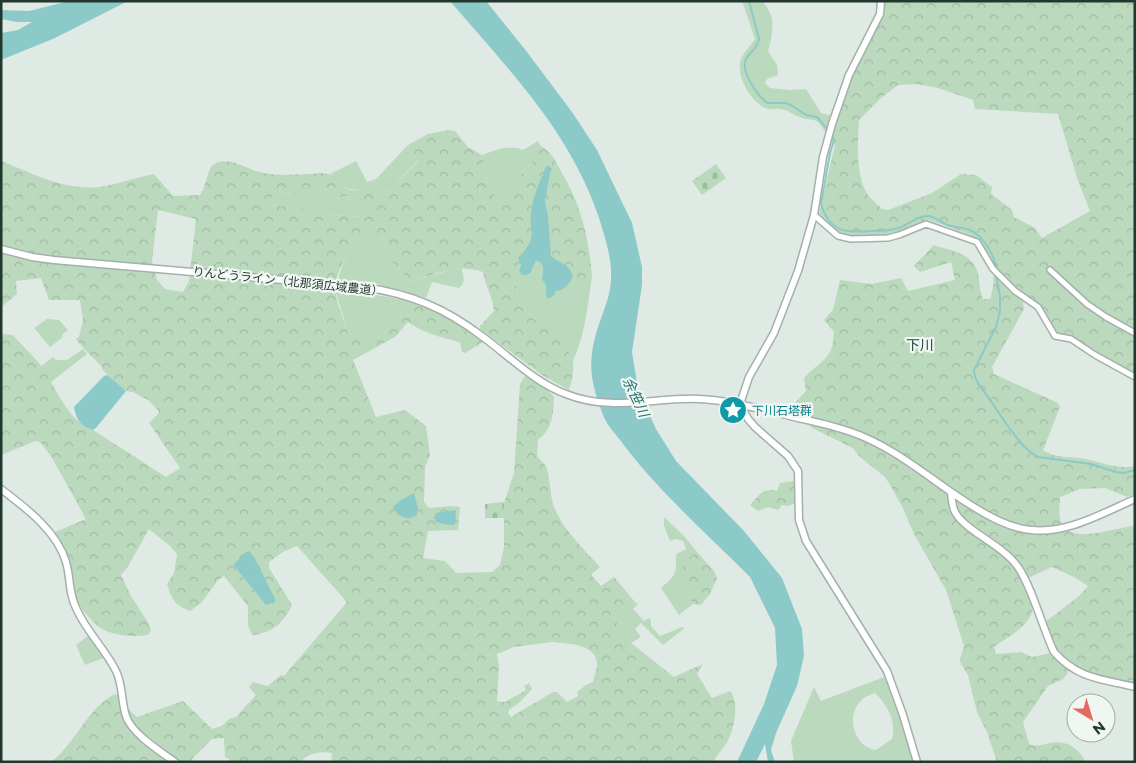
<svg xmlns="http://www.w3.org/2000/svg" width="1136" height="763" viewBox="0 0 1136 763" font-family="Montserrat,'Noto Sans JP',sans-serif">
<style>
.grass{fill:#bbd9bd;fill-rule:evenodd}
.forest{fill:url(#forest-crowns);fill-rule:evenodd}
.cemetery{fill:url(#cemetery-stones)}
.water{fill:#8ccac9}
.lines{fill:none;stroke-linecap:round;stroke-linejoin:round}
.stream{stroke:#8ccac9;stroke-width:2}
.minor-casing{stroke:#a3b1aa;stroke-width:8}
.tertiary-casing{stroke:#a3b1aa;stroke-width:9}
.minor{stroke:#fff;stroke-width:5}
.tertiary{stroke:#fff;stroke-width:6}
.labels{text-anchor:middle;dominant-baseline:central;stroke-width:4.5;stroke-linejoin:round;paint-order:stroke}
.street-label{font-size:12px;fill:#22382e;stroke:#f0f7f2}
.culture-label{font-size:12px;fill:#0d838f;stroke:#f0f7f2;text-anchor:start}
.neighbourhood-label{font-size:14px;fill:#204937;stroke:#f0f7f2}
.water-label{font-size:14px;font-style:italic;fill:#226f6d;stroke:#f0f7f2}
</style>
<defs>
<pattern id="forest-crowns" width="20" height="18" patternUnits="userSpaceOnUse" patternTransform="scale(1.25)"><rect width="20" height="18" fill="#bbd9bd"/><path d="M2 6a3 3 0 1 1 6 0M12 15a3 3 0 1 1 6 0" fill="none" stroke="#a0bba3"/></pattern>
<pattern id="cemetery-stones" width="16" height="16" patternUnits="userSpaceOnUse" patternTransform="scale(1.25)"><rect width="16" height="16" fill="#bbd9bd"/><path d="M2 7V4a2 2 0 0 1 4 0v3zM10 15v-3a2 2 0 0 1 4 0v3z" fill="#a0bba3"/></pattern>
</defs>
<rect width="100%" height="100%" fill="#e0eae4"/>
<path class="grass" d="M742,1H762C777,17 773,32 768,51L777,65L778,75L767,79L765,83L770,88L790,90L806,89L821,113L829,115L838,113L829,138C826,133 822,126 818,122C813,118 805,120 800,117C793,115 787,109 779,109C775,108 771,110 768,109C752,104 737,78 740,62C742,54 751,45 755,39Z
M538,141L541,146L537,147L536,158L525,169L504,206C485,190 487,177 482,155C497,150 507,144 523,150Z
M408,145L409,150L418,160L389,191L383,192L373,186C347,192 349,192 330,174L356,161L367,182L376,179Z
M284,192L301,197L315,193L330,199L347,196L363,201L369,206L371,211L366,217L327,215L294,206H284L271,204L273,194Z
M366,233L383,235L388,259L399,268L409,282L461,267C463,276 467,282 459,288L432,282L426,298L371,282L338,281C342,262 349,244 366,233Z
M536,261L540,262L543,267C541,280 545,285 556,291L571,275L582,277L592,276C588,304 585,335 573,361C559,338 540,322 519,306L514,274L521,265L519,270L531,272Z
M336,289L389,297L410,302C401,313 385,339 370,340C362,341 355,336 348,333L336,293Z
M47,319L59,320L68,330L62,335L63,337L50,347L34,328Z
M83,349L87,354L51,382L41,366L53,357L56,360H67Z
M664,517L684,536L698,553L683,563V587L693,604L679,615L661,588C675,576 677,574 676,554L686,549L683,541L676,539L670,541L664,526Z
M635,602L638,604L633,609L644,621L649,618L651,620V626L660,636L682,627L685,628L663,645L641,623L635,629L641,637L631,643L611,614Z
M88,636L103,658L85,665L76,645Z
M884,677L895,700L914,762H794L791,741L814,687L821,701ZM875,693C887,705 897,721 892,739L876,750C852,746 845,712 864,698C867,696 872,694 875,693Z"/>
<path class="forest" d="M885,1H1135V376L1067,336L1058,334L1037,303L1026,296L1023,302L1024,309L992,367L994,374L1058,403L1060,407L1043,450C1055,459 1070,456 1085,459C1102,462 1117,470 1135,466V494L1127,497L1105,488L1080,489L1060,497C1060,504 1058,515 1061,522C1071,546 1114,527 1135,526V685L1090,674L1072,667L1063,679L1048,686L1023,722L1029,744C1036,747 1042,745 1049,743C1067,740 1077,747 1086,762H997L987,732L977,712L968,675L961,664L960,659L964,646L946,590L914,534L903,508L890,485L885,477L860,457L853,448L812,428L802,416L778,409L777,405L794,404L806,391L804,378C812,368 824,363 830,352C833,347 833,338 834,332L824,320L833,310L840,280L872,284L901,278L908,291L955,280L951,262L920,272L914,266L934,245C950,251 972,252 978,273C980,283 979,291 983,299H990C998,276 993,247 969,235C957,229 942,225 929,220L898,232L882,235L847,236L837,232L819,214L835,145L829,138L851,75L885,9ZM916,84L938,88L973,100L975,109L1058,114L1077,178L1090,211L1042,238L1035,228L1014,217L1012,210L991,194L992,187L976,175L961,174L932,193L888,210L882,209C878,205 872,200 868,195C855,176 858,141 859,120L881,98L898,85ZM1052,567L1076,578L1088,586L1079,596L1044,623L1058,653H1051L1032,657L1021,652L996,654L994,647C1006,638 1028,627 1032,612C1034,603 1025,590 1022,581Z
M449,130L455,131L468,147L482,155C487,177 485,190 504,205L525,169L536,158L534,152L537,147L541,146C552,152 556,162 562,173C581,205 589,239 592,276C589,276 584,278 580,278C560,276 546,251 536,236L530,252L514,274L519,306C533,317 570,345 573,362C574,370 572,382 569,390L542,375L480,329V326L494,311C493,297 485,285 483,272C458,263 434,275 409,282L399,268L388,259L383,236L367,233C350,243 333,274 336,295C338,307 344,320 348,333C355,336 362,341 370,340C385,339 401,313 410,302C437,310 460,325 483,342L465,353L462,352L460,342C441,337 425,334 408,322L395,337L353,360L376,417L405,410L426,426L430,455L425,467L424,502L429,508L451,506L460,507L458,530L428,531L423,558L445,561L456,573L492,572L500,565L504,548V503L514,473L520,384L525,376C537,381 546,387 554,397C553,415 553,428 538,440L537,456C539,459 543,462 545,465C550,471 550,497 554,507C563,530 584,549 600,567L592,574V576L601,586L614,577L635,602L611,614L631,643L674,677L703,664L697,674L712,698L730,691C739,702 735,725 729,738C726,746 718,753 713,762H331L332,753C321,751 308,753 301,762H230L229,759L225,757L224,738L212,739L189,762H51C76,743 87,708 115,694L121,697L126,707L137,717L183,701L212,729L222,726L229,719L236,717L256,695L249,687L253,682L268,686L281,675L284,676L347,602L297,546L283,552L269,562V568L292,605C285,622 271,634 252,635L248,626V606L224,576L218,580L201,603L190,611C175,605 172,600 167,584L174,573L177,554L170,546L149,529L127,568L121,575L131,596L149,624L151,630L148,635C134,637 117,636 104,630C95,626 80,607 74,598L55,532L86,519L51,456L40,442L36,441L1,455V334L13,335C22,346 34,356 42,367C57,389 67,420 93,430L166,477L180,468L149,423L158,414L159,411L148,400L133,392L126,391L117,385L102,369V367C93,357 84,350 76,339L79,337L83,320L80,300H49L41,278L16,281L17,294L1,307V161C34,174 69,193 105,186C122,183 138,177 154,174L173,196L200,195C206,188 207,168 214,164C228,156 245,168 259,172C278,177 305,174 325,173C345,178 341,200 367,185L373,186L383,192L389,191L418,161L409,150L408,145L428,134ZM284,192L301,197L315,193L330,199L347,196L363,201L369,206L371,211L366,217L327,215L294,206H284L271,204L273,194ZM158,210L196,219L189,281L183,292L165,289L157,280L152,261ZM552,642C567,644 598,643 597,666C596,671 594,677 593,682L586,685L577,692L578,696L567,702L557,692H553L511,717L508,713L509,710L520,702L532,689L529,683L524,686L526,690L505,702L497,701L499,666L497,654L514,647Z
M795,481L796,503L788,506L782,505L778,510L768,507L758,511L750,505C760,495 762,487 777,491L780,483Z
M695,553H698L714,571L717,578L710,594L701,605L693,604L680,582L683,563Z"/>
<path class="cemetery" d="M716,164L726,178L702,195L692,181Z
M502,502L504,503V518H485V504Z"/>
<path class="water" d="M69,1H128L55,38L1,60V33L18,30L32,22H17L1,19V10L29,11Z
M450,1H486L527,52L572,112L597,150L632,223L642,267V285L632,352L638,389L656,429L676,461L744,531L782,578L802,629L804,656L797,686L776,733L771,750L775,762H768L765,744L756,762H737L764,704L777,665L775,628L750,577C706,533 657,490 620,440C614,432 606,424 603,415C590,381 587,362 598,327C604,309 612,293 611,273C611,254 604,235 599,218C570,131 508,69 450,1Z
M548,165L552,169L550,173L545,202L548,215L551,256C561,265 569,262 573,277C569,284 565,290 556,291L553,296L548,299L546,295V285L542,279L543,267L540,262L536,261L531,272L527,275H522L519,270L521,264L518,258C542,233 526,233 532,207C534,194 540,181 545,169Z
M107,375L126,391L96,428L93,430C81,426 76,420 74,407L104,376Z
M414,493L418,508L417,515C407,522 400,517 393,508C398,500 406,498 414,493Z
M456,510L455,524L448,525L436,522L434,518L436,513Z
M249,551L254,557L275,599V602L266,605L235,567L234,564L246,552Z"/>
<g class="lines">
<path class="stream" d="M749,1L759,39C758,49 747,53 745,62C742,73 759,98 768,103H785L791,105L806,115L817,117L828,130
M831,133L834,140L830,153L821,204C830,233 846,233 872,231C881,231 890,231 899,228C908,225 917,216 927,216C934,215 941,223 948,225C955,228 963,227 970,230C983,236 996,256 996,271
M996,275L1000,296V311L996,327L974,370L975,377L979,385C995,404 1017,447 1038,457L1091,464L1116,472L1124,473L1135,470"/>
<g class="minor-casing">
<path id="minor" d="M814,215L838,236L851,239L888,238L899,235L926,224L977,242L993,269L1015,291L1038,307L1055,336L1071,339L1095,355L1135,377
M1050,270L1087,304L1106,317L1135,333"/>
</g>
<g class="tertiary-casing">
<path id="tertiary" d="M881,1L880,14L849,75L832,124L823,157L814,215L798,271L774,333L749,377L740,404L748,419L755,427L788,456L798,471L799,520L806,541L887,671L903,715L917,762
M1,249L32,257L54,260L364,287C411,294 445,308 483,337C509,356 534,382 566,394C610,412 654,397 699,399C727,400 755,408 782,414C805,420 829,424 851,432C895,447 931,480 969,504C988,516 1009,528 1031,530C1067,534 1103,513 1135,499
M1,489C26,508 57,531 66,562C71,579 68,593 77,610C87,632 105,649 116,671C123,685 121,701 126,716C131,733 161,752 175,762
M951,493C952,500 952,506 955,512C965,531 1003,545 1018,567C1033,589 1042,627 1054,652C1078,679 1102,679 1135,687"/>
</g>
<use href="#minor" class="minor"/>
<use href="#tertiary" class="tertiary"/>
</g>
<defs>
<g id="sight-disc" transform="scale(1.4375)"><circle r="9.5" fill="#0f9aa8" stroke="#f0f7f2"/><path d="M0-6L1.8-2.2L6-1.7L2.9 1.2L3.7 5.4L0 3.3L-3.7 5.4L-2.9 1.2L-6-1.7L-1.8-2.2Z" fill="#fff"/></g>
</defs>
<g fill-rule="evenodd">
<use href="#sight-disc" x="733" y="410"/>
</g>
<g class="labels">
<g class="street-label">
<text transform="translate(288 281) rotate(6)">りんどうライン（北那須広域農道）</text>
</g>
<g class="culture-label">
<text x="752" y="410">下川石塔群</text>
</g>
<g class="neighbourhood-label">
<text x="920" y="345">下川</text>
</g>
<g class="water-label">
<text transform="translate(636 397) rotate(65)">余笹川</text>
</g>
</g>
<rect width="1136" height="763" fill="none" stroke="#22382e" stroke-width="5"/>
<g transform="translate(1091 718) rotate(142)"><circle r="24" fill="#f0f7f2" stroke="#9eaba4"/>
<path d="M0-4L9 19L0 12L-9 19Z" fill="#e56a62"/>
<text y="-8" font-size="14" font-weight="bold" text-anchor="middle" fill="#22382e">N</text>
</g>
</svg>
